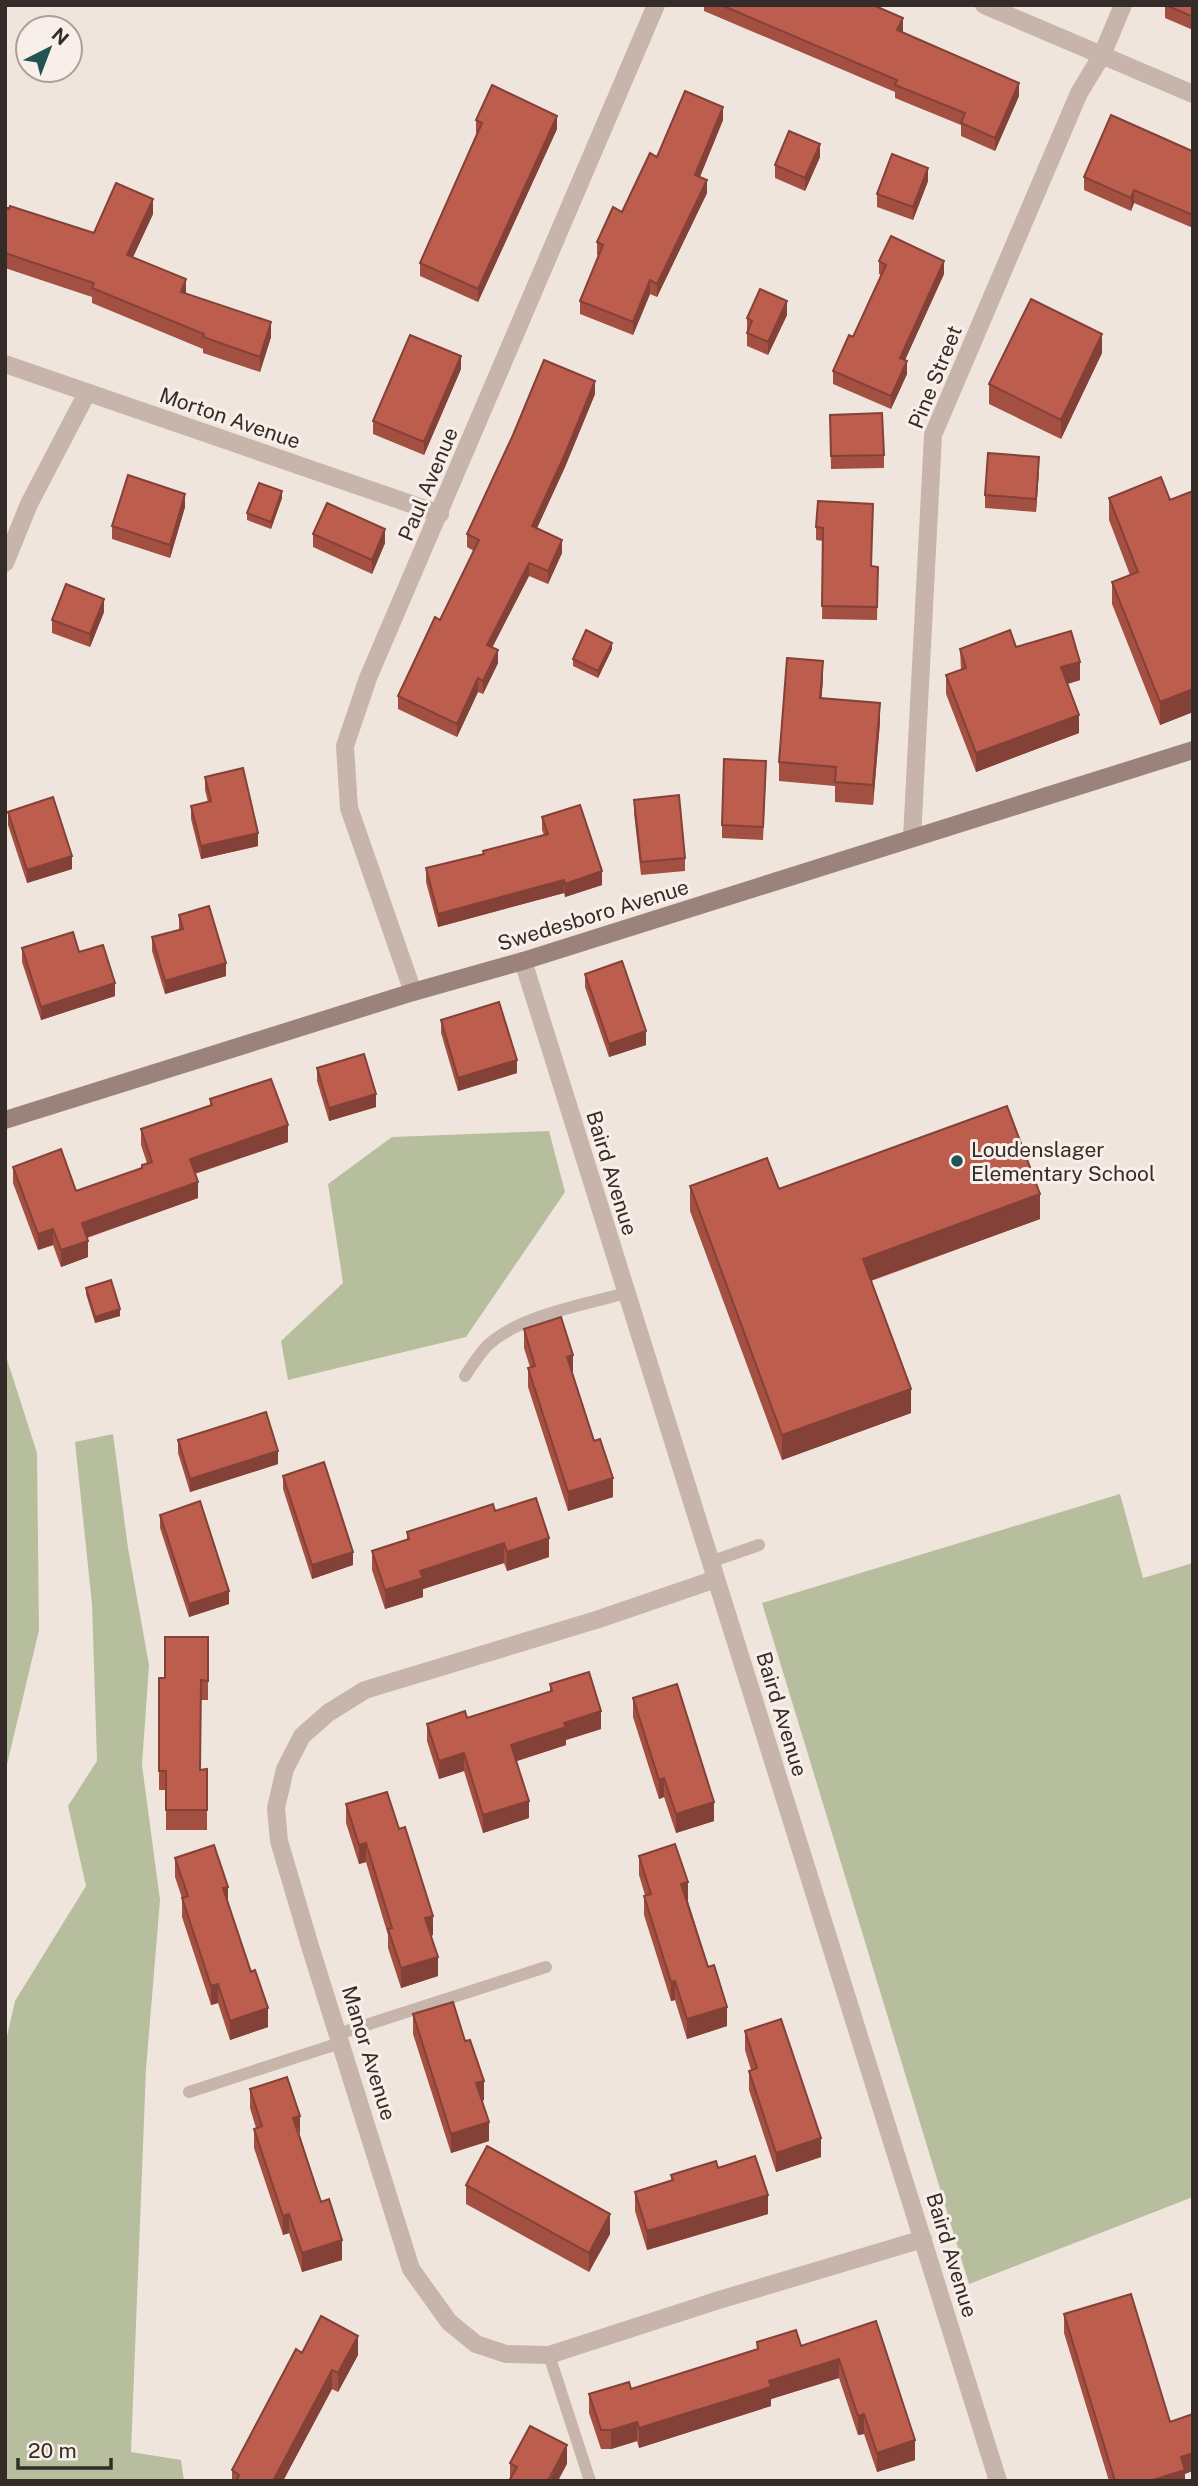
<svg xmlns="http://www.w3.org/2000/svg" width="1198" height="2486" viewBox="0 0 1198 2486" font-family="'Public Sans',sans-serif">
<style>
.green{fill:#b7be9e}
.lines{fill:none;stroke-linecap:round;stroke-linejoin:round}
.lane{stroke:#c7b4aa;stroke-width:12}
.street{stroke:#c7b4aa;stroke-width:18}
.secondary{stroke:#9b837b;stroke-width:18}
.wall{fill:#a35043}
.shaded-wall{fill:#844137}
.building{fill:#bd5d4e;stroke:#844137;stroke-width:2}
.poi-dot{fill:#215452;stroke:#f8efe9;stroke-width:2.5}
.labels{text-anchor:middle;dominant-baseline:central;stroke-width:6;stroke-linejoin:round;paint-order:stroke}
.street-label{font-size:21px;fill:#352b29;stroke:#f8efe9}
.poi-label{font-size:21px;fill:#352b29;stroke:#f8efe9;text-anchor:start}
</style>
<rect width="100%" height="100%" fill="#f0e5dd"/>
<path class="green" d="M549,1131L565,1192L466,1337L288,1380L281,1341L343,1283L328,1184L392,1137Z
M5,1353L37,1453L39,1630L5,1773Z
M113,1434L128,1548L149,1665L142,1765L160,1900L146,2069L131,2452L181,2460L184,2481H5V2045L15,2001L86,1886L68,1806L97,1761L92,1604L75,1442Z
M1120,1494L1143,1578L1193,1563V2197L969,2284L762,1603Z"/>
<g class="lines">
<path class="lane" d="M465,1376C472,1366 479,1354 488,1345C521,1315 583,1305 626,1293
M710,1562L759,1545
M338,2034L546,1967
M189,2092L340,2043
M549,2355L590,2481"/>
<path class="street" d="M984,5L1193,94
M5,364L440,514
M5,563L29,504L87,393
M912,838L933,435L1079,93L1102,55L1123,5
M523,961L998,2481
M413,992L349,808L345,746L368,678L656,5
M716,1579L596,1620L365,1690L328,1713L302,1736L285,1769L276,1808L279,1841L310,1946L411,2269L449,2322L476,2344L506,2354L549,2355L719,2300L923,2239"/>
<path class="secondary" d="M5,1120L413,992L523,961L1193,750"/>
</g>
<path class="wall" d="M704,5H873L903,31L902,32L1019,96L995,151L961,136V125L895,98V92L704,11Z
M1165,5H1193V30L1165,18Z
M476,120L557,129L478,302L420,276V263L478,134L476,133Z
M723,120L700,177L707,193L657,297L650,294L633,335L580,314V301L599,256L597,255V242L622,212L657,157Z
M1193,150V228L1134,203L1131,211L1084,190V177L1192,151Z
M820,157L805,191L775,178V165Z
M928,181L913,220L877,207V194Z
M5,207L94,233L153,214L133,257L186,294L271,337L260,372L203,353V349L92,303V297L5,268Z
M879,261L944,274L905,360L907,374L891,409L833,384V371L853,337L881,275L879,274Z
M787,315L768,355L747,346V318Z
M1102,353L1061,439L989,404V384Z
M461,369L424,455L373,434V421Z
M595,394L565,467L537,528L562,553L548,584L529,576L492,647L498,663L483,694L478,692L457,737L398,709V696L440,620L474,551L467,547V534Z
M830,415L884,455V468L831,469Z
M1039,470L1036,512L985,508V495Z
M1193,491V712L1160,725L1112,604V582L1130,575L1109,520V498L1170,500Z
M282,498L271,529L247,520V513Z
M185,507L170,558L112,539V526Z
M873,517L871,566L878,567L877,620L822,619L823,541L816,540V527Z
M313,534L385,543L372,574L313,547Z
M104,612L90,647L52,633V620Z
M1016,647L1080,680L1067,684L1079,733L976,772L946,694V675L961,670L960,649Z
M612,649L598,678L573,666V659Z
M823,680L821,699L880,722L873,805L835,802V786L779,781V762Z
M766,774L763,840L722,838V825Z
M205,777L258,846L201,859L191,819V806L208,802L205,790Z
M634,800L685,858V871L641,875L634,813Z
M8,812L72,869L27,883L8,825Z
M542,817L602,885L565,897L564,893L438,927L426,882V868L483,854V851L544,835L542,830Z
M179,915L226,976L165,994L152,951V937L179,930Z
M22,948L79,952L115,996L41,1020L22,962Z
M585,974L646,1045L609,1057L585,987Z
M441,1020L517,1073L458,1091L441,1033Z
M317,1068L376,1107L329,1121L317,1081Z
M210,1099L288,1142L195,1174L198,1198L87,1238L88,1257L61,1267L53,1245L38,1250L13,1183V1167L76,1191L142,1168V1165L147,1163L141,1145V1129L210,1106Z
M690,1186L779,1189L1040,1219L871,1281L911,1413L782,1460L690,1211Z
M86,1288L120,1316L95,1323L86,1294Z
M524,1329L573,1374L613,1497L568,1511L528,1387V1368L530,1367L524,1348Z
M178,1440L278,1464L190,1492L178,1453Z
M283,1476L353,1565L312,1579L283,1489Z
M495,1511L549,1557L507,1571L504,1563L423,1589V1597L385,1609L372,1570V1551L407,1540V1532Z
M160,1515L229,1604L189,1617L160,1528Z
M208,1637V1700H201L200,1770L207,1769V1830H166V1790H159V1678H165Z
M550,1684L601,1729L566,1740V1745L516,1761L529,1818L483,1833L464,1771L439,1779L427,1741V1724L467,1718L550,1692Z
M633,1698L714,1821L676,1833L664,1797L659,1799L633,1717Z
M346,1804L399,1829L433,1935L431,1936L438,1976L401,1988L388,1948V1935L366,1862L359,1864L346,1823Z
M639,1856L688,1901L727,2026L687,2039L675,2000L671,2001L644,1915V1896L645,1895L639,1875Z
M175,1858L228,1906L268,2027L230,2040L218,2003L211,2005L182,1917V1898L175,1877Z
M413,2014L484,2100L482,2101L489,2141L451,2153L413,2034Z
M745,2031L821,2157L776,2172L749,2090V2071L751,2070L745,2050Z
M250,2089L300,2135L321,2202L342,2260L302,2272L289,2233L283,2235L254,2148V2129L256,2128L250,2108Z
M718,2168L768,2214L647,2250L635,2211V2192L671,2181V2175Z
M466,2185L610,2234L589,2272L466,2204Z
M1064,2314L1185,2474V2481H1109L1064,2333Z
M876,2321L915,2460L877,2472L864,2434L858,2435L839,2378L771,2399V2406L639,2448L637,2441L611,2449H601L589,2413V2394L631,2389L757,2349V2342L801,2346Z
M302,2353L358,2355L338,2392L332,2389L283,2481H232V2470Z
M510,2463L567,2464L510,2479Z"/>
<path class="shaded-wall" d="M903,18V31L897,43V30Z
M1019,83V96L995,151V138Z
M723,107V120L695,188V175Z
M557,116V129L478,302V289Z
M820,144V157L805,191V178Z
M928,168V181L913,220V207Z
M707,180V193L657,297V284Z
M1134,190V203L1131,211V198Z
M153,199V214L127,270V255Z
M944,261V274L900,371V358Z
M186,279V294L181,292Z
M650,280V294L633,335V322Z
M787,301V315L768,355V342Z
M271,322V337L260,372V357Z
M1102,334V353L1061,439V420Z
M461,356V369L424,455V442Z
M907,361V374L891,409V396Z
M595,381V394L565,467L532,539V526Z
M1039,457V470L1036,512V499Z
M282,491V498L271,529V522Z
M185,494V507L170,558V545Z
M385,529V543L372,574V560Z
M562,540V553L548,584V571Z
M529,563V576L487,658V645Z
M104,599V612L90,647V634Z
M612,643V649L598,678V671Z
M498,650V663L483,694V681Z
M823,661V680L820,718V698Z
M1080,662V680L1061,686V667Z
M478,678V692L457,737V724Z
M1193,689V712L1160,725V702Z
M880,703V722L873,805V785Z
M1079,715V733L976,772V753Z
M258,833V846L201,859V846Z
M72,856V869L27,883V870Z
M602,871V885L565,897V884Z
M564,880V893L438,927V914Z
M226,963V976L165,994V981Z
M115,983V996L41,1020V1007Z
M646,1031V1045L609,1057V1044Z
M517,1060V1073L458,1091V1078Z
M376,1094V1107L329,1121V1108Z
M288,1125V1142L190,1175V1159Z
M198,1182V1198L82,1239V1223Z
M1040,1194V1219L863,1283V1259Z
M53,1229V1245L38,1250V1234Z
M88,1241V1257L61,1267V1250Z
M120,1309V1316L95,1323V1317Z
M573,1355V1374L567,1357Z
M911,1389V1413L782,1460V1435Z
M278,1451V1464L190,1492V1479Z
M613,1478V1497L568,1511V1492Z
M549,1538V1557L507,1571V1552Z
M504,1543V1563L423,1589V1597L385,1609V1590L420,1571Z
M353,1552V1565L312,1579V1565Z
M229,1591V1604L189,1617V1604Z
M601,1711V1729L566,1740V1745L511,1763V1745L564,1723Z
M464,1753V1771L439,1779V1761Z
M664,1778V1797L659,1799V1780Z
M529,1801V1818L483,1833V1815Z
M714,1802V1821L676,1833V1814Z
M366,1843V1862L359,1864V1845Z
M688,1882V1901L681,1904V1884Z
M228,1887V1906L223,1888Z
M433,1916V1935L425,1937V1918Z
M438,1957V1976L401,1988V1968Z
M675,1981V2000L671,2001V1982Z
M218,1984V2003L211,2005V1986Z
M727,2007V2026L687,2039V2019Z
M268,2008V2027L230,2040V2021Z
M484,2081V2100L476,2102V2083Z
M300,2116V2135L293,2118Z
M489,2122V2141L451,2153V2134Z
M821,2138V2157L776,2172V2153Z
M768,2195V2214L647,2250V2231Z
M289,2214V2233L283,2235V2216Z
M610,2214V2234L589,2272V2253Z
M342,2240V2260L302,2272V2253Z
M358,2336V2355L338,2392V2373Z
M839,2359V2378L771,2399V2406L639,2448V2428L769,2381Z
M332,2370V2389L283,2481H273Z
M864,2414V2434L858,2435V2416Z
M637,2422V2441L611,2449V2430Z
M915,2440V2460L877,2472V2453Z
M567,2445V2464L558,2481H549Z
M1193,2453V2471L1185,2474V2481H1150L1181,2457Z"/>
<path class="building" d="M721,5H873L903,18L897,30L1019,83L995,138L961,123L965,113L895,85L897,80Z
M1166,5H1193V17Z
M492,85L557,116L478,289L420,263L482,123L476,120Z
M685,91L723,107L695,175L707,180L657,284L650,280L633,322L580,301L603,245L597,242L613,207L622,212L650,153L657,157Z
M1111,115L1192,151L1193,150V215L1134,190L1131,198L1084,177Z
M789,131L820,144L805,178L775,165Z
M892,154L928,168L913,207L877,194Z
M116,183L153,199L127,255L186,279L181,292L271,322L260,357L203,337L204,334L92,288L94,283L5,253V207L9,209L10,206L94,233Z
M891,236L944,261L900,358L907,361L891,396L833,371L849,335L853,337L886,265L879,261Z
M760,289L787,301L768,342L747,333L752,321L747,318Z
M1031,299L1102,334L1061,420L989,384Z
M410,335L461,356L424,442L373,421Z
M544,360L595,381L565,454L532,526L562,540L548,571L529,563L487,645L498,650L483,681L478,678L457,724L398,696L435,617L440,620L479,540L467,534L513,435Z
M882,413L884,455L831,456L830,415Z
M988,453L1039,457L1036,499L985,495Z
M128,475L185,494L170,545L112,526Z
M1161,477L1170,500L1193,491V689L1160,702L1112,582L1138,572L1109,498Z
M259,483L282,491L271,522L247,513Z
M818,501L873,504L871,566L878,567L877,607L822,606L823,528L816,527Z
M327,503L385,529L372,560L313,534Z
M66,584L104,599L90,634L52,620Z
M586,630L612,643L598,671L573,659Z
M1010,630L1016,647L1071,631L1080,662L1061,667L1079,715L976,753L946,675L966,668L960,649Z
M787,658L823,661L820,698L880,703L873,785L835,782L836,767L779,762Z
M724,759L766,761L763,827L722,825Z
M243,768L258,833L201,846L191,806L211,801L205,777Z
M679,795L685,858L641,862L634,800Z
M53,797L72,856L27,870L8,812Z
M580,805L602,871L565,884L564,880L438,914L426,868L484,854L483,851L548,834L542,817Z
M209,906L226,963L165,981L152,937L183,929L179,915Z
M73,932L79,952L103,945L115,983L41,1007L22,948Z
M622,961L646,1031L609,1044L585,974Z
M499,1002L517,1060L458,1078L441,1020Z
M364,1054L376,1094L329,1108L317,1068Z
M271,1079L288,1125L190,1159L198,1182L82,1223L88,1241L61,1250L53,1229L38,1234L13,1167L61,1149L76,1191L142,1168V1165L152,1162L141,1129L212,1105L210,1099Z
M1007,1106L1040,1194L863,1259L911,1389L782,1435L690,1186L767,1158L779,1189Z
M111,1280L120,1309L95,1317L86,1288Z
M561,1317L573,1355L567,1357L594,1441L600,1439L613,1478L568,1492L528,1368L535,1366L524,1329Z
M266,1412L278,1451L190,1479L178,1440Z
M324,1462L353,1552L312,1565L283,1476Z
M536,1498L549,1538L507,1552L504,1543L420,1571L423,1578L385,1590L372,1551L409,1539L407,1532L493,1504L495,1511Z
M200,1501L229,1591L189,1604L160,1515Z
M165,1637H208V1681L201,1680L200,1770L207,1769V1810H166V1771H159V1678H165Z
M589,1672L601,1711L564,1723L566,1727L511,1745L529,1801L483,1815L464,1753L439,1761L427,1724L465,1711L467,1718L552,1691L550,1684Z
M677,1684L714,1802L676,1814L664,1778L659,1780L633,1698Z
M387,1792L399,1829L405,1827L433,1916L425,1918L438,1957L401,1968L388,1929L392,1928L366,1843L359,1845L346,1804Z
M675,1844L688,1882L681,1884L708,1967L714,1965L727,2007L687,2019L675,1981L671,1982L644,1896L651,1894L639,1856Z
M214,1845L228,1887L223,1888L251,1972L255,1970L268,2008L230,2021L218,1984L211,1986L182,1898L188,1896L175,1858Z
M453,2002L465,2041L470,2040L484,2081L476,2083L489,2122L451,2134L413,2014Z
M781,2019L821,2138L776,2153L749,2071L757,2068L745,2031Z
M287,2077L300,2116L293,2118L321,2202L329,2199L342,2240L302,2253L289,2214L283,2216L254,2129L262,2126L250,2089Z
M487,2146L610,2214L589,2253L466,2185Z
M755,2156L768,2195L647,2231L635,2192L673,2180L671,2175L716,2161L718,2168Z
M1131,2294L1170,2422L1193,2414V2453L1181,2457L1185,2470L1150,2481H1115L1064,2314Z
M321,2316L358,2336L338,2373L332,2370L273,2481H236L239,2475L232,2470L296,2349L302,2353Z
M876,2321L915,2440L877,2453L864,2414L858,2416L839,2359L769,2381L771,2387L639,2428L637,2422L611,2430H601L589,2394L629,2382L631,2389L758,2349L757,2342L796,2330L801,2346Z
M530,2426L567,2445L549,2479L552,2481H509L517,2467L510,2463Z"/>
<circle class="poi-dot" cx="957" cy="1161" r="7"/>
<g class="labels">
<g class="street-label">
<text transform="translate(935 377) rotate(-68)">Pine Street</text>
<text transform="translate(230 418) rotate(19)">Morton Avenue</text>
<text transform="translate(428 484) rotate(-67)">Paul Avenue</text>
<text transform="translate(593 915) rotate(-17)">Swedesboro Avenue</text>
<text transform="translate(612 1173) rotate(73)">Baird Avenue</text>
<text transform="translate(782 1714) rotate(73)">Baird Avenue</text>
<text transform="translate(369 2053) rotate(73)">Manor Avenue</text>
<text transform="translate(952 2255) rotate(73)">Baird Avenue</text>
</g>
<g class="poi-label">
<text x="971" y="1149">Loudenslager<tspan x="971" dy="24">Elementary School</tspan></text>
</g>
</g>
<rect width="1198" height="2486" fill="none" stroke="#352b29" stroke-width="14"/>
<g transform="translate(49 49) rotate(42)"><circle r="33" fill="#f8efe9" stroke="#aaa19c" stroke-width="2"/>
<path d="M0-5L12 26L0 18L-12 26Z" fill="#215452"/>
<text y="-10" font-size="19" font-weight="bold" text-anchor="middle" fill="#352b29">N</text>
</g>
<path d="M18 2458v10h93v-10" fill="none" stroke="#352b29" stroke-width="3.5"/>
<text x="28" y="2458" font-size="21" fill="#352b29" stroke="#f8efe9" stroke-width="5" paint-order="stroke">20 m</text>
</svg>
